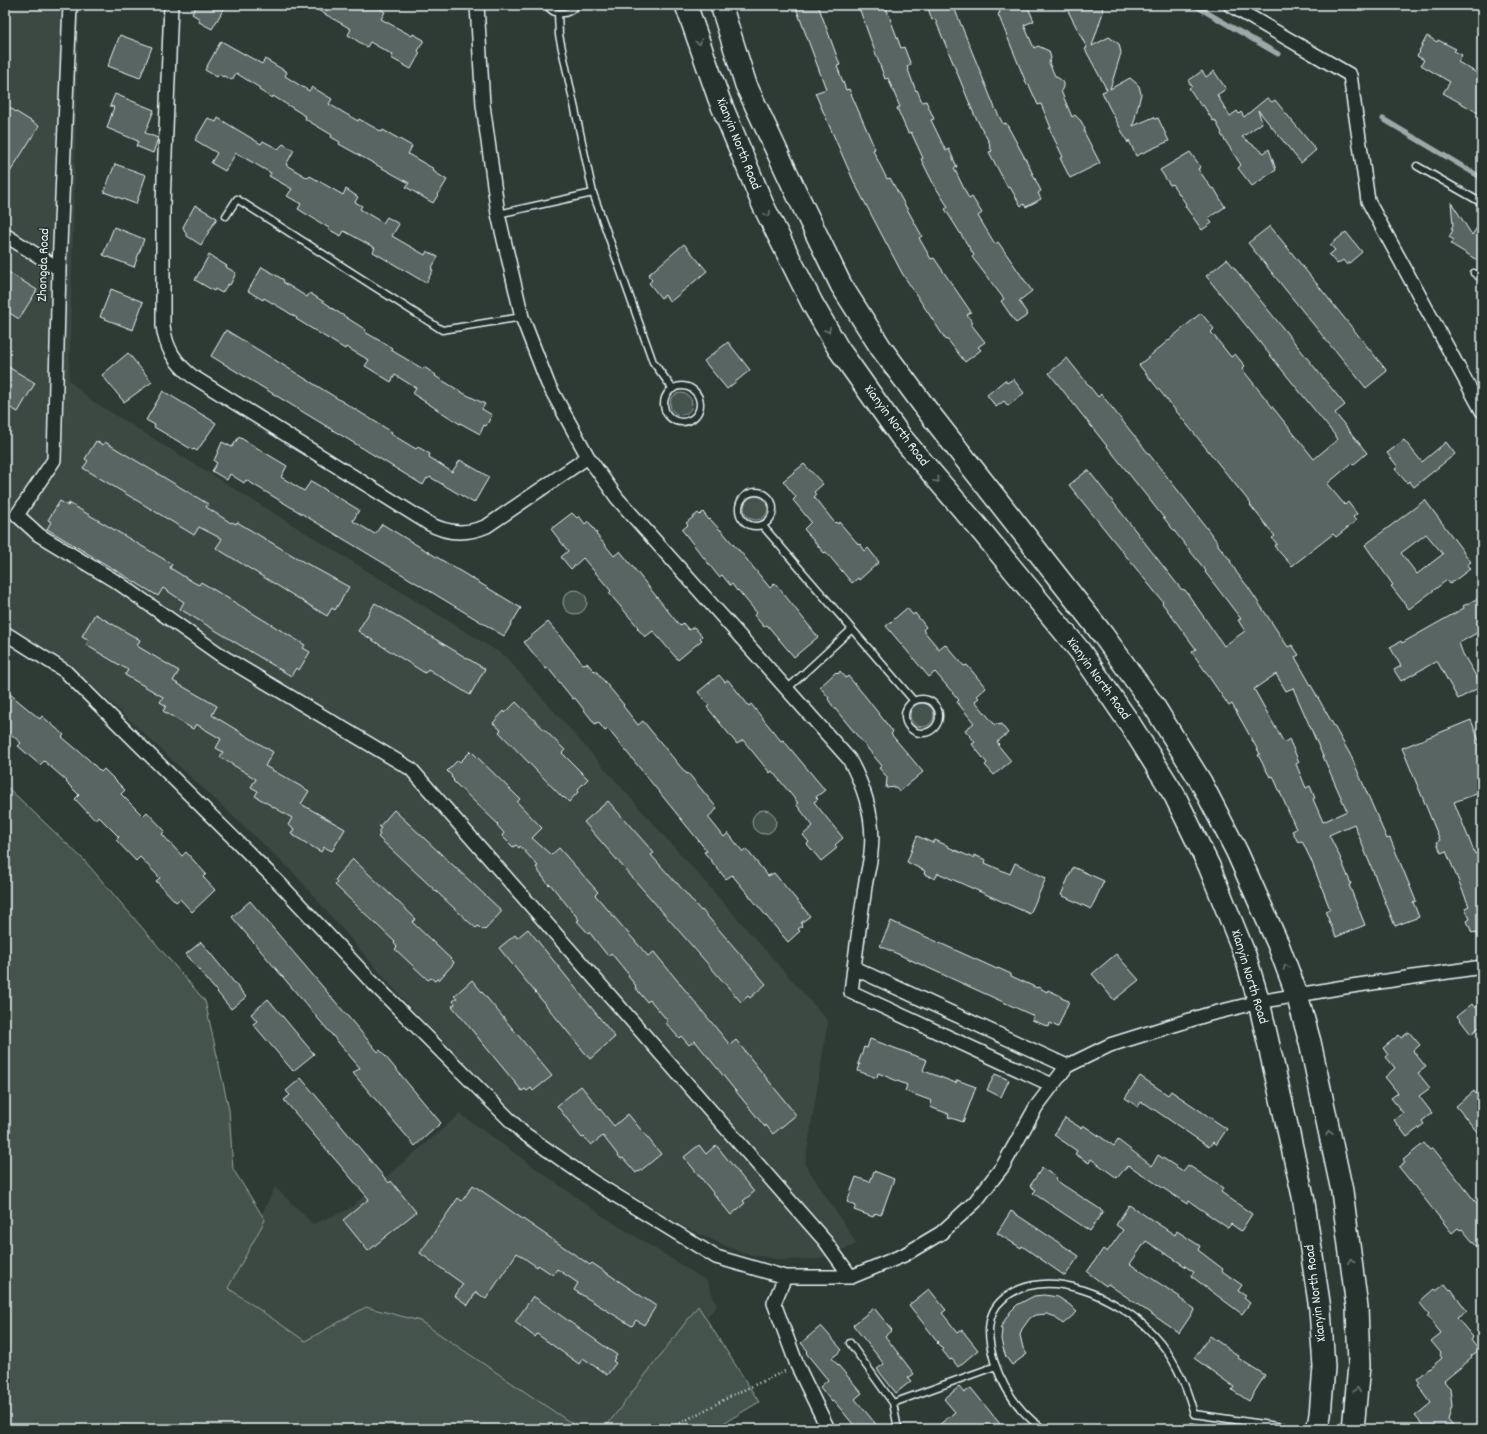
<svg xmlns="http://www.w3.org/2000/svg" width="1487" height="1434" viewBox="0 0 1487 1434" font-family="Dekko,sans-serif">
<style>
.built{fill:#3b4843}
.green{fill:#45524e;stroke:#96a2a3}
.lines{fill:none;stroke-linecap:round;stroke-linejoin:round}
.stream{stroke:#9da8a9;stroke-width:5}
.building{fill:#596563;stroke:#e8f1f8;fill-rule:evenodd}
.service-casing{stroke:#e8f1f8;stroke-width:9}
.minor-casing{stroke:#e8f1f8;stroke-width:16}
.primary-casing{stroke:#e8f1f8;stroke-width:24}
.path{stroke:#e8f1f8;stroke-width:2.5;stroke-dasharray:1 3;stroke-linecap:butt}
.service{stroke:#26332d;stroke-width:6}
.minor{stroke:#26332d;stroke-width:13}
.primary{stroke:#26332d;stroke-width:21}
.oneway{stroke:#6a7674}
.labels{text-anchor:middle;dominant-baseline:central;stroke-width:3;stroke-linejoin:round;paint-order:stroke}
.street-label{font-size:14px;fill:#e8f1f8;stroke:#26332d}
</style>
<rect width="100%" height="100%" fill="#2e3b35"/>
<filter id="ink" filterUnits="userSpaceOnUse"><feTurbulence type="fractalNoise" baseFrequency=".025" numOctaves="2"/><feDisplacementMap in="SourceGraphic" scale="8" xChannelSelector="R" yChannelSelector="G"/><feConvolveMatrix kernelMatrix="1 2 1 2 8 2 1 2 1" color-interpolation-filters="sRGB"/></filter>
<g filter="url(#ink)">
<path class="built" d="M5,5H79L69,380L87,397L94,402L505,656L828,1021L805,1164L857,1244L819,1259L782,1260L742,1253L686,1228L603,1177L525,1126L407,1004L292,871L69,664L5,624Z
M460,1114L604,1217L707,1281L717,1306L605,1429H567L375,1307L318,1364L224,1291L275,1187L313,1224L349,1209Z"/>
<path class="green" d="M670 404a11 11 0 1 1 22 0a11 11 0 1 1-22 0Z
M744 508a12 12 0 1 1 24 0a12 12 0 1 1-24 0Z
M563 602a12 12 0 1 1 24 0a12 12 0 1 1-24 0Z
M910 715a12 12 0 1 1 24 0a12 12 0 1 1-24 0Z
M5,785L84,860L205,1001L229,1110L233,1169L265,1220L228,1288L305,1341L366,1307L420,1321L580,1429H5Z
M752 822a12 12 0 1 1 24 0a12 12 0 1 1-24 0Z
M698,1306L759,1402L714,1429H604Z"/>
<g class="lines">
<path class="stream" d="M1194,5L1278,54
M1383,119L1482,178"/>
</g>
<path class="building" d="M197,5H226L212,29L199,22L200,19L192,14Z
M309,5H374L385,12L381,19L412,36L413,34L424,40L418,51L420,53L411,69L391,58L393,55L370,42L367,47L348,35L351,29Z
M795,5H818L840,65L837,66L846,90L849,89L875,149L873,150L879,163L887,179L890,178L922,236L919,238L931,259L934,258L971,312L967,315L973,323L971,324L985,342L978,347L981,350L965,362L948,340H946L902,273L854,182L815,93L826,89Z
M858,5H885L901,48L904,47L911,65L907,67L916,91L917,90L922,102L926,101L934,119L931,120L946,151L949,149L957,167L954,168L969,199L972,197L982,213L978,216L995,244L998,242L1032,291L1019,301L1028,315L1016,323L1001,301L1004,299L972,257L974,255L945,209L948,207L933,183L921,159L923,158L911,132L908,133L897,108L900,107L890,83L888,78L885,79Z
M927,5H953L995,108L1003,124L1006,123L1027,162L1041,191L1038,193L1041,199L1026,207L1024,204L1021,206L1010,187L1008,188L989,152L992,151L989,145L990,144L974,114L935,19L932,20Z
M997,5H1027L1034,21L1024,25L1034,48L1038,46L1049,51L1051,58L1049,63L1055,76L1061,80L1063,83V87L1061,91L1072,117L1075,115L1081,121L1085,129L1084,132L1100,163L1070,178L1060,158L1063,157L1049,128H1051L1041,104L1038,105L1029,85H1027L998,14L1000,13Z
M1065,5H1102L1103,12L1092,46L1109,37L1119,44L1121,53L1110,89L1130,78L1136,83L1139,86L1141,94L1133,126L1154,117L1155,119L1158,118L1169,141L1136,156L1129,140L1128,143L1108,105L1102,92L1107,90L1085,49L1087,48Z
M120,35L152,47L140,78L108,66Z
M1427,36L1437,42L1438,40L1456,49L1454,51L1462,55L1458,62L1482,76V115L1443,93L1450,82L1421,65L1424,60L1417,56L1420,52L1419,51Z
M221,41L262,64L265,59L287,72L285,76L309,91L312,87L332,99L329,104L358,121L359,119L382,132L383,130L412,146L408,154L434,169L433,171L447,180L433,203L406,187L409,183L339,144L340,142L331,137L332,135L305,119L306,117L299,112L273,96L272,98L259,90L260,88L236,73L232,80L224,76L223,77L219,74L217,77L205,70Z
M1202,71L1206,77L1214,71L1226,89L1217,95L1230,116L1237,111L1239,114L1241,112L1244,117L1267,98L1272,102L1275,100L1316,150L1301,163L1258,110L1262,123L1242,137L1264,153L1269,149L1276,170L1252,186L1238,168L1241,165L1221,134L1222,133L1215,120L1213,121L1203,105L1201,106L1189,88L1192,86L1188,81Z
M115,94L154,110L145,133L158,138L153,153L136,146L138,141L107,128L114,107L110,106Z
M5,105L39,126L5,180Z
M208,118L216,122L218,118L261,144L263,141L278,149L283,144L294,150L286,165L308,178L310,176L343,195L346,189L358,197L355,202L362,206L360,209L383,223L387,217L399,224L392,236L425,255L427,251L438,257L431,269L433,270L426,283L373,252L375,248L344,231L341,236L328,229L329,228L298,209L301,204L287,196L292,189L269,176L271,173L236,153L225,171L211,163L217,153L195,140Z
M1190,152L1201,167L1198,169L1212,189L1214,188L1225,207L1208,218L1212,223L1202,230L1185,206L1186,204L1172,184L1170,185L1160,170Z
M115,164L146,175L136,204L104,192Z
M1451,202L1472,235L1482,220V263L1451,244L1454,240L1449,237L1453,230L1451,229L1453,225Z
M195,205L217,218L201,245L187,236L183,227Z
M1270,226L1387,371L1366,388L1335,350H1334L1248,243Z
M114,227L144,239L134,267L103,255Z
M1346,232L1362,252L1347,265L1343,260L1337,264L1329,255L1335,250L1330,245Z
M684,244L707,271L670,302L665,295L661,298L649,283L652,280L648,275Z
M209,255L227,266L226,267L236,273L230,285L228,284L222,293L215,289L214,291L195,280Z
M1227,259L1345,405L1335,413L1367,453L1353,465L1352,463L1327,484L1345,505L1348,502L1357,514L1353,517L1356,521L1336,537L1333,534L1292,566L1274,546L1277,544L1272,538L1275,536L1250,505L1251,504L1139,365L1201,313L1214,329L1211,332L1231,357L1235,354L1245,366L1242,369L1314,459L1338,439L1206,276Z
M262,267L284,280L283,282L307,297L310,293L330,306V307L366,330L365,332L392,348L391,350L423,369L424,367L436,375L435,376L463,393L485,404L482,409L492,415L486,426L484,425L480,434L460,423V424L413,394L416,388L395,375L391,382L365,366L369,360L346,347L345,349L296,319L297,318L286,311L264,298L263,300L248,291Z
M5,270L37,290L19,319L5,310Z
M111,289L143,302L133,330L100,317Z
M226,330L392,432L391,434L416,449L418,447L430,454L429,457L452,472L460,460L489,477L474,503L430,477L428,479L427,478L423,485L211,356Z
M728,342L750,370L727,389L704,361Z
M128,353L152,382L124,402L102,375Z
M1067,358L1098,397L1101,394L1184,498L1218,543V545L1231,561H1230L1237,573L1248,587L1288,647L1292,645L1299,655L1295,657L1351,756L1387,839L1390,838L1416,901L1413,902L1419,917L1395,926L1354,824L1329,835L1340,857L1351,884L1349,885L1365,925L1336,937L1325,911L1330,909L1311,860L1302,841L1298,842L1292,831L1296,829L1273,776L1270,777L1258,755L1260,754L1232,704L1229,706L1192,652L1196,649L1162,603L1163,602L1069,485L1088,470L1181,589L1185,590L1224,646L1245,631L1238,620L1241,619L1205,572L1206,571L1049,373ZM1276,674L1286,691L1293,688L1347,811L1323,822L1313,799L1315,798L1310,786L1306,788L1296,764L1299,762L1289,739L1285,742L1283,741L1254,689Z
M5,365L35,383L18,412L5,405Z
M1013,379L1024,393L1008,406L1004,401L996,407L987,395L1005,380L1007,383Z
M163,391L216,423L197,451L194,449L193,450L154,427L155,425L146,420Z
M239,437L287,466L281,477L304,491L311,481L359,510L353,521L375,534L382,524L521,608L504,636L246,480L244,483L230,474L227,480L212,471L217,463L214,461L222,442L232,447Z
M1404,440L1422,462L1446,442L1455,454L1414,487L1409,481L1407,483L1395,469L1398,467L1387,453Z
M96,441L103,445L105,442L208,504L206,507L231,523L232,522L236,524L237,522L302,561L349,587L335,610L332,608L327,616L216,548L222,539L199,527L194,535L83,468L88,461L85,459Z
M804,464L823,484L814,492L816,495L814,497L835,523L836,522L838,524L839,522L859,545L860,544L865,551L868,548L879,562L859,580L858,578L852,583L826,552L824,553L804,529L811,522L793,500L796,497L783,481Z
M1425,500L1471,562L1467,565L1470,569L1450,584L1447,580L1409,609L1391,586L1393,585L1365,545ZM1426,534L1443,554L1417,574L1401,553Z
M60,501L68,506L69,503L172,564L170,568L193,582L199,585L201,582L305,645L303,648L310,652L299,670L296,668L291,676L180,609L184,602L163,588L158,596L47,529L51,522L48,520Z
M703,512L709,520L710,519L720,530H721L738,550H739L770,588L775,583L818,637L794,657L767,625L764,627L754,615L757,613L738,590L737,591L732,584L730,585L722,575L719,577L682,530L688,525L686,523L698,513L700,515Z
M572,513L577,518L579,516L585,524L588,521L597,533L596,534L614,556L620,551L680,626L683,623L689,630L694,627L702,636L700,638L702,640L678,660L653,631L645,637L637,628L638,627L609,593L611,591L583,558L571,569L561,557L568,551L551,529Z
M1482,596V630L1459,643L1463,654L1482,686L1458,699L1437,661L1401,681L1394,670L1401,666L1390,647L1401,641L1402,643L1464,608L1463,606Z
M375,603L485,669L470,695L428,669L425,673L358,631Z
M907,608L913,615L915,613L926,627L923,630L939,649L945,644L964,666L967,665L986,688L977,696L979,698L975,701L995,725L997,723L999,725L1001,724L1008,733L997,742L999,744L998,745L1011,761L994,775L985,765L987,763L972,744L975,742L965,730L974,723L957,702L959,700L935,672L929,677L886,626Z
M95,614L140,640L137,646L179,671L173,681L217,706L212,715L273,752L265,766L309,791L301,804L345,829L332,851L324,847L321,852L291,834L294,829L288,825L292,818L255,796L258,791L251,787L256,779L220,757L223,752L216,748L221,739L196,724L193,729L163,711L166,706L160,702L163,697L125,675L128,670L86,645L89,640L82,636Z
M548,622L583,664L587,663L594,671L595,670L624,705L623,706L638,725L643,721L679,765L687,774L688,773L717,808L716,810L708,817L724,837L728,833L743,852L746,849L768,876L774,873L810,916L801,923L802,926L798,929L800,931L788,942L732,875L726,879L704,852L707,851L608,729L605,731L598,722L595,724L575,698L573,699L548,668L546,669L524,642Z
M840,671L846,678L848,676L865,696L893,732L891,734L923,772L899,792L896,787L886,788L887,777L879,768L882,766L832,705L828,699L829,698L820,687L836,672L838,674Z
M719,675L725,682L728,680L749,706L751,704L781,741L783,740L825,790L816,797L818,799L814,802L843,838L835,845L837,848L821,861L807,844L809,842L803,835L813,826L796,804L798,803L772,771L770,773L743,740L737,744L707,707L709,705L698,692Z
M5,690L40,719L42,716L64,735L62,737L88,759L101,772L104,769L125,790L121,794L143,816L147,812L165,831L162,834L182,856L186,852L206,874L203,877L215,890L192,912L180,899L176,902L156,881L160,878L140,857L136,861L116,840L119,837L98,816L95,820L75,799L79,795L66,782L67,781L44,761L40,765L18,746L21,743L5,729Z
M516,702L565,750L562,753L588,779L578,789L579,791L569,802L564,797L563,798L499,732L501,730L493,723L504,711L505,713Z
M1471,720L1482,748V792L1454,802L1475,854L1478,853L1482,863V947L1476,932L1472,933L1467,921L1470,919L1465,908L1469,906L1446,851L1441,853L1437,842L1440,840L1402,748Z
M471,751L520,799L517,802L542,828L532,838L551,855L559,848L598,892L595,895L648,956L654,952L730,1045L736,1040L796,1115L773,1134L766,1125L765,1127L695,1041L689,1045L681,1036L679,1038L666,1023L668,1021L650,1000L647,1002L635,987L636,986L628,976L629,975L611,953L608,956L589,932L588,933L577,921L579,920L576,916L550,884L549,885L539,872V871L536,867L538,866L520,846L519,848L516,845L513,847L502,836L504,833L497,825L498,824L453,781L454,780L451,777L452,776L447,771L458,760L460,762Z
M608,801L654,853L651,855L676,883H677L701,911L702,910L766,984L750,998L748,996L741,1002L584,822Z
M394,810L502,911L485,930L484,929L482,930L478,926L476,928L469,922L378,837L380,834L378,832L381,828L379,827Z
M917,836L933,843L935,840L948,846V847L973,858L974,855L986,860L985,863L1010,874L1015,863L1046,878L1030,914L938,873L935,879L924,874L925,871L907,862Z
M353,859L416,919L412,922L453,961L454,963L439,980L438,978L435,981L431,978L428,980L395,949L397,947L394,943L395,942L335,885L337,883L335,880L338,877L337,876Z
M1073,867L1104,881L1091,909L1061,895Z
M250,901L378,1052L380,1050L441,1123L415,1146L353,1073L360,1068L232,917Z
M891,921L997,969L998,968L1011,974V976L1037,988L1038,987L1047,992L1048,990L1061,996V998L1069,1001L1058,1027L1050,1023L1049,1027L1032,1020L1034,1016L880,946Z
M528,929L615,1037L590,1059L499,948L515,935L517,938Z
M201,942L246,997L231,1009L186,954Z
M1116,954L1139,980L1114,1000L1092,974Z
M472,980L552,1076L533,1091L531,1088L527,1091L525,1089L522,1091L452,1006L455,1004L453,1001L457,998L454,996Z
M268,999L314,1054L293,1071L253,1024L257,1021L251,1014Z
M1482,1002V1025L1471,1034L1457,1016L1472,1004L1475,1008Z
M1409,1032L1420,1045L1413,1051L1426,1067L1418,1073L1430,1088L1419,1096L1432,1113L1422,1121L1424,1124L1407,1137L1394,1120L1403,1113L1391,1098L1398,1093L1385,1077L1395,1068L1386,1057L1388,1055L1383,1048L1399,1035L1401,1038Z
M870,1039L927,1060L923,1070L924,1071L956,1083L957,1080L976,1087L963,1122L948,1117L949,1114L930,1107L932,1101L905,1091L907,1085L878,1073L877,1078L858,1071L860,1064H858L864,1047L867,1048Z
M995,1074L1009,1080L1001,1097L987,1090Z
M1140,1076L1168,1095L1171,1091L1227,1129L1216,1145L1213,1142L1209,1147L1146,1104L1141,1102L1138,1107L1125,1098Z
M301,1078L389,1183L391,1181L416,1212L368,1251L343,1220L369,1199L284,1100L290,1095L286,1091Z
M581,1086L614,1126L628,1114L661,1154L639,1172L638,1171L636,1173L623,1158L621,1159L603,1136L591,1145L584,1137L582,1138L557,1106L558,1105Z
M1482,1089V1138L1456,1106L1474,1091L1476,1094Z
M1065,1118L1081,1128L1083,1125L1114,1146L1118,1140L1152,1166L1158,1155L1183,1171L1188,1165L1223,1188L1221,1192L1252,1214L1241,1231L1231,1224L1228,1228L1189,1201L1187,1204L1128,1165L1117,1178L1091,1159L1089,1163L1075,1154L1077,1151L1054,1135Z
M1424,1143L1430,1150L1433,1148L1482,1210V1253L1462,1229L1460,1230L1458,1228L1452,1233L1399,1167L1405,1163L1403,1160Z
M699,1145L706,1154L716,1145L754,1192L743,1201L745,1203L731,1215L684,1157Z
M1042,1168L1056,1177L1055,1179L1063,1185L1103,1211L1090,1231L1033,1193L1036,1190L1030,1186Z
M874,1171L894,1179L881,1215L875,1213L873,1217L854,1210L856,1206L847,1202L856,1177L870,1182Z
M473,1185L590,1265L592,1263L656,1306L644,1325L636,1320L632,1326L574,1290L578,1283L557,1269L553,1275L538,1265L537,1267L517,1253L486,1299L476,1292L468,1305L455,1296L463,1284L420,1253L458,1198L462,1201Z
M1129,1205L1175,1235L1177,1231L1200,1246L1198,1250L1223,1269L1222,1271L1242,1285L1238,1291L1246,1296L1244,1298L1250,1303L1242,1314L1191,1276L1194,1272L1146,1241L1130,1264L1180,1297L1179,1298L1195,1309L1179,1333L1108,1284L1106,1286L1087,1272L1103,1249L1107,1252L1123,1230L1116,1225Z
M1011,1211L1079,1256L1065,1276L1022,1246L1021,1248L997,1233Z
M1445,1284L1450,1290L1451,1289L1467,1311L1457,1318L1473,1337L1471,1339L1479,1350L1471,1356L1472,1358L1444,1381L1450,1389L1452,1406L1448,1419L1456,1429H1426L1415,1416L1431,1403L1418,1385L1420,1383L1417,1379L1442,1358L1440,1355L1441,1353L1431,1341L1441,1333L1427,1316L1429,1314L1419,1302L1434,1289L1436,1291Z
M929,1289L946,1310L942,1313L958,1333L962,1330L978,1350L958,1367L952,1359L950,1360L942,1350L943,1349L937,1343L938,1342L909,1305Z
M1044,1295L1058,1297L1070,1305L1077,1312L1063,1324L1053,1316L1047,1314L1035,1315L1030,1318L1022,1329L1020,1335L1023,1348L1027,1354L1012,1365L1006,1357L1003,1348L1001,1339L1002,1329L1000,1328L1010,1312L1017,1305L1034,1296Z
M533,1296L617,1355L613,1361L616,1363L607,1375L583,1358L579,1364L537,1334L535,1337L515,1322Z
M874,1308L892,1330L885,1336L914,1374L908,1378L911,1381L896,1393L877,1369L884,1364L853,1325Z
M821,1326L842,1350L832,1358L862,1393L855,1399L880,1429H857L834,1401L832,1402L820,1387L828,1380L806,1353L808,1351L801,1343Z
M1210,1336L1239,1356L1238,1358L1265,1375L1249,1401L1232,1390L1234,1387L1194,1358Z
M959,1387L964,1393L971,1388L1004,1429H934L955,1412L944,1399Z"/>
<g class="lines">
<g class="service-casing">
<path id="service" d="M547,5C554,16 568,16 576,5
M558,14L559,35L593,193L653,362L673,389
M1417,166L1482,203
M498,214L593,193
M226,216L237,199L442,330L522,317
M1474,273L1482,279
M664 404a18 18 0 1 1 36 0a18 18 0 1 1-36 0Z
M739 509a17 17 0 1 1 34 0a17 17 0 1 1-34 0Z
M762,525L914,701
M787,689L852,629
M905 716a17 17 0 1 1 34 0a17 17 0 1 1-34 0Z
M850,1343L893,1403L897,1424L899,1429
M893,1403L996,1366
M1043,1429C1019,1412 1003,1388 994,1361C988,1340 984,1315 1003,1299C1047,1263 1119,1298 1153,1334C1174,1356 1186,1384 1194,1414L1297,1429
M1190,1429L1192,1427L1203,1429"/>
</g>
<g class="minor-casing">
<path id="minor" d="M70,5L59,269L54,460L17,515L39,535L120,584L222,656L411,769L825,1241L851,1277
M171,5L163,204V326C166,348 175,363 192,376L428,523C447,534 466,535 487,526L588,457
M477,5L483,105L498,214L522,317L548,384L588,457L617,498L849,759C865,788 875,818 871,852C870,867 865,880 864,895C859,927 855,959 851,992L1052,1085
M1230,5L1350,75L1368,201L1482,411
M5,235L59,269
M5,633L65,671L281,885L368,978L522,1132L592,1181L716,1257L785,1277H851L904,1255L941,1233L975,1202L1003,1166L1036,1107L1067,1066L1110,1045L1206,1015L1259,1002L1338,988L1482,967
M854,968L1067,1066
M785,1277L774,1303L797,1365L828,1429"/>
</g>
<g class="primary-casing">
<path id="primary" d="M686,5L719,99L763,205L812,303L838,348L901,437L983,533L1080,651L1130,724L1175,796L1209,866L1245,955L1259,1002L1303,1196L1320,1309L1324,1367L1320,1415L1317,1429
M721,5L746,85L795,190L841,285L881,348L930,414L1103,635L1154,706L1201,782L1237,852L1278,944L1297,995L1310,1042L1342,1191L1357,1307L1359,1366L1353,1429"/>
</g>
<path class="path" d="M657,1429L675,1426L735,1394L785,1371"/>
<use href="#service" class="service"/>
<use href="#minor" class="minor"/>
<use href="#primary" class="primary"/>
</g>
<defs><path id="oneway-chevron" d="M-2-3.5L2.5 0L-2 3.5" fill="none" stroke-width="1.6" stroke-linecap="round" stroke-linejoin="round"/></defs>
<g class="oneway">
<use href="#oneway-chevron" transform="translate(699 42) rotate(70)"/>
<use href="#oneway-chevron" transform="translate(768 214) rotate(63)"/>
<use href="#oneway-chevron" transform="translate(828 330) rotate(60)"/>
<use href="#oneway-chevron" transform="translate(937 480) rotate(49)"/>
<use href="#oneway-chevron" transform="translate(1286 967) rotate(-111)"/>
<use href="#oneway-chevron" transform="translate(1329 1133) rotate(-102)"/>
<use href="#oneway-chevron" transform="translate(1351 1261) rotate(-98)"/>
<use href="#oneway-chevron" transform="translate(1357 1390) rotate(-85)"/>
</g>
</g>
<g class="labels">
<g class="street-label">
<text transform="translate(738 144) rotate(68)">Xianyin North Road</text>
<text transform="translate(44 265) rotate(-88)">Zhongda Road</text>
<text transform="translate(896 426) rotate(53)">Xianyin North Road</text>
<text transform="translate(1098 679) rotate(54)">Xianyin North Road</text>
<text transform="translate(1249 977) rotate(73)">Xianyin North Road</text>
<text transform="translate(1316 1293) rotate(-97)">Xianyin North Road</text>
</g>
</g>
<rect width="1487" height="1434" fill="none" stroke="#26332d" stroke-width="20"/>
<rect x="10" y="10" width="1467" height="1414" fill="none" stroke="#e8f1f8" stroke-width="1.5" filter="url(#ink)"/>
</svg>
